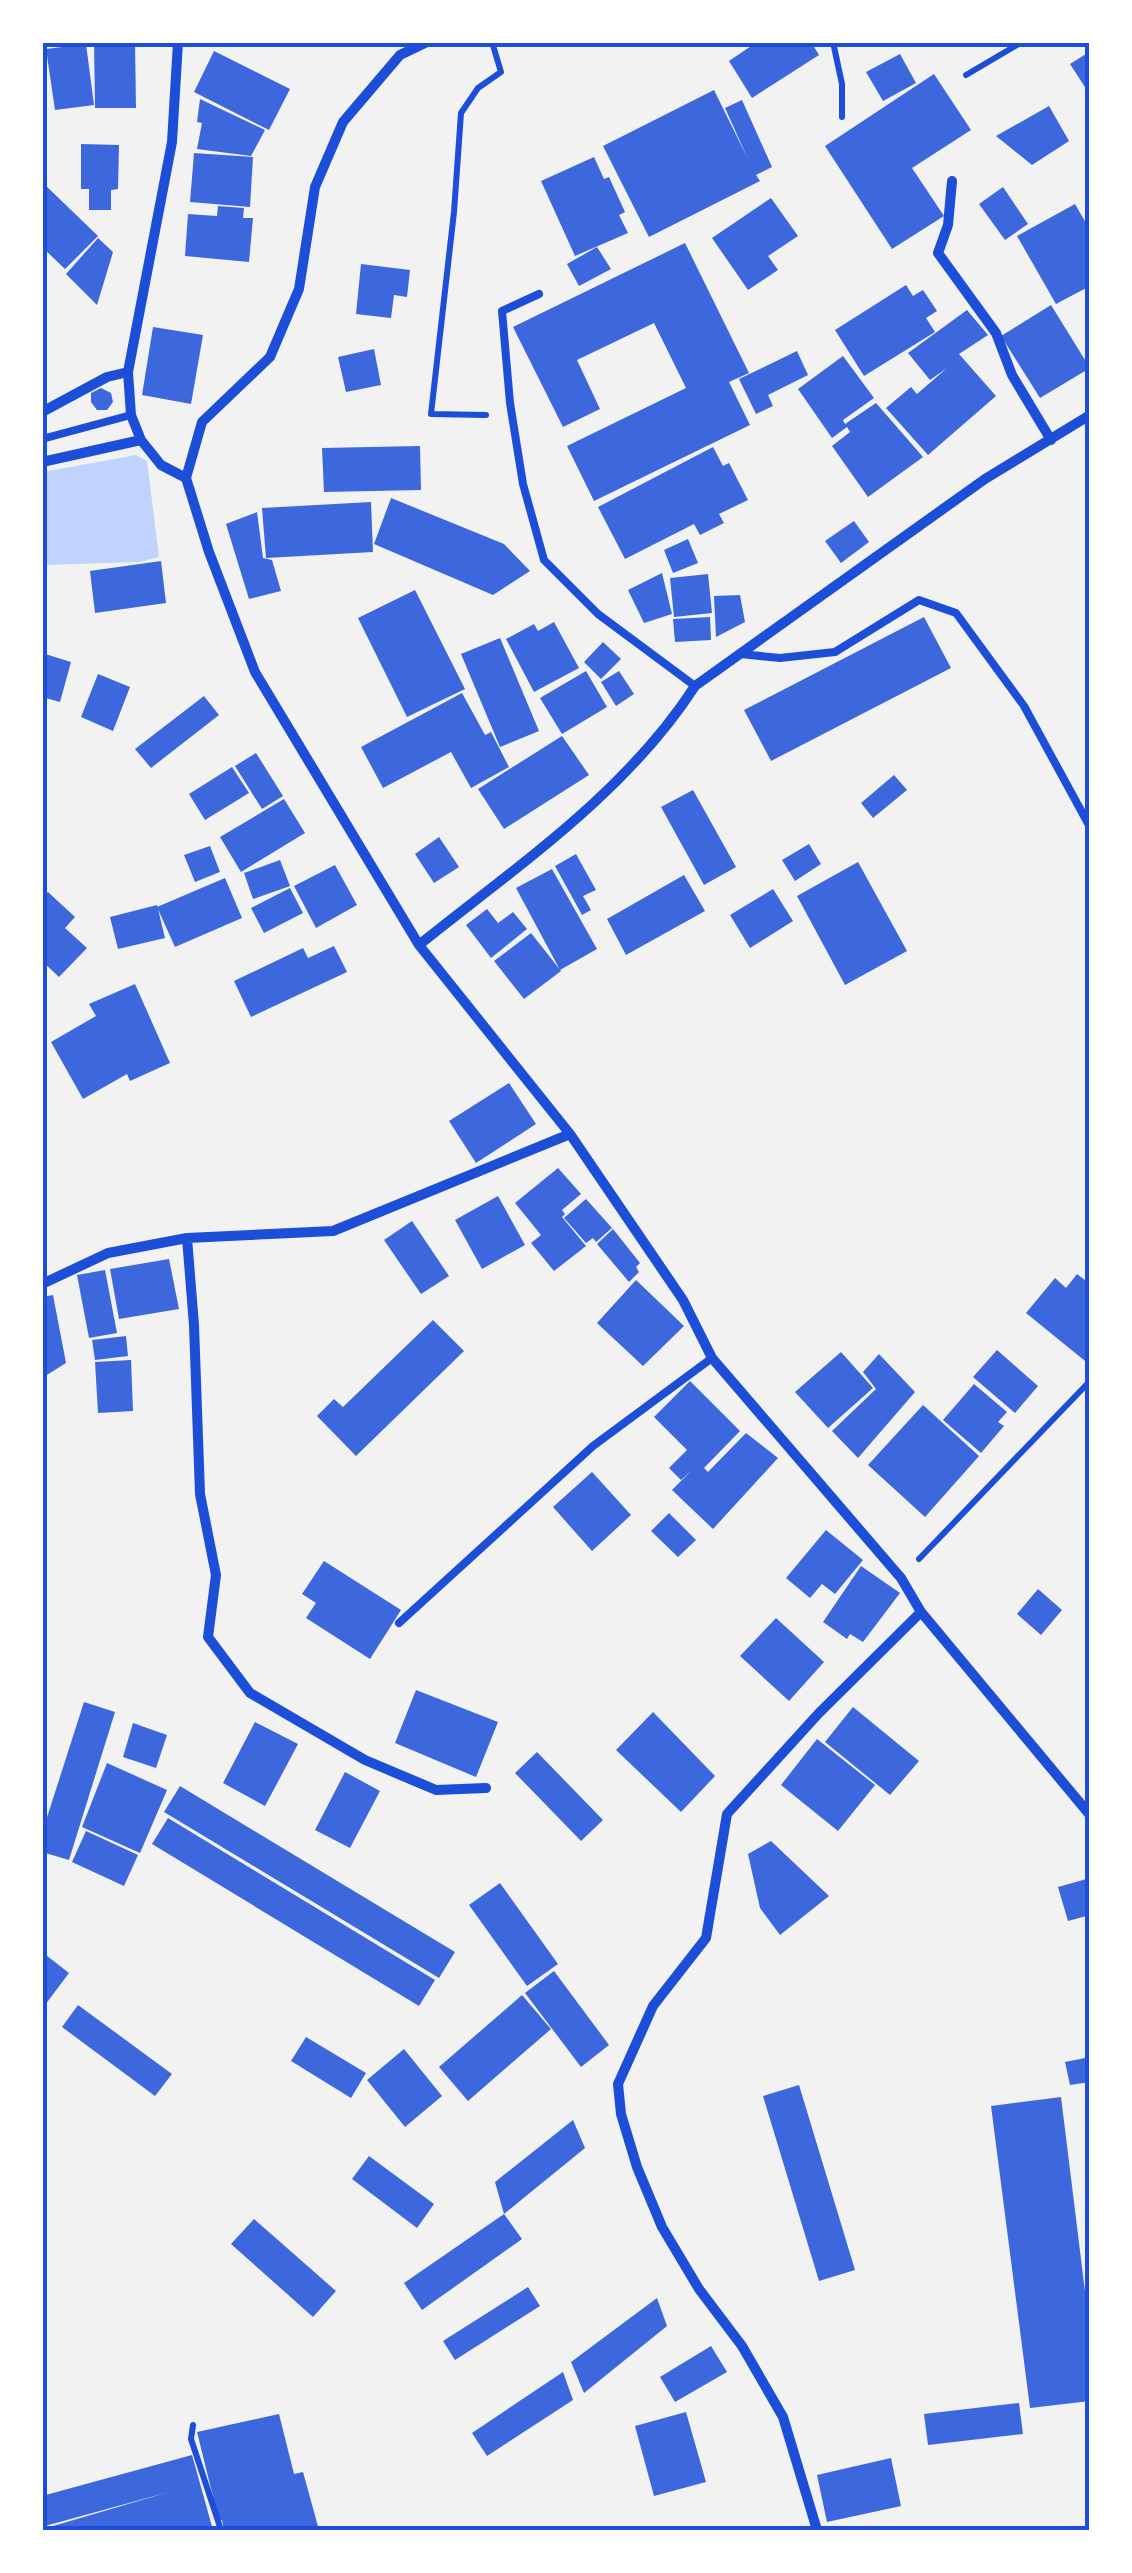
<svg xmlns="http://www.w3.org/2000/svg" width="1132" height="2573" viewBox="0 0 1132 2573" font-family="Lato,sans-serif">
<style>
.water{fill:#bfd3fe}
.building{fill:#3d67dc}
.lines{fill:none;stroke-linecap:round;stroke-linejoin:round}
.path{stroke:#1d4ed8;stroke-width:6}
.service{stroke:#1d4ed8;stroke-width:8}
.minor{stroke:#1d4ed8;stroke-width:10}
.neatline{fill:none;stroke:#1d4ed8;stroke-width:4}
</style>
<rect width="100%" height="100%" fill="#f2f2f2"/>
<path class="water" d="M136,455L147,461L159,557L139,562L43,565V472Z"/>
<path class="building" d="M94,42H135L136,108H95Z
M757,42H811L819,55L752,98L729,61Z
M1090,42V95L1070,64L1089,52L1084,45Z
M86,44L94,105L55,110L46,49Z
M214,51L290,89L269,130L194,92Z
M900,54L916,83L883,101L866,72Z
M934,74L971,130L912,168L944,216L892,249L825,146Z
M714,90L748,159L725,108L742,100L772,167L756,175L760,181L649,237L603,146Z
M200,99L265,130L251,156L197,149L202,123L197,122Z
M1049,106L1069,141L1032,165L996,136Z
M81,144L119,145L118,189L111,190V210H89V189H81Z
M194,153L253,157L250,207L190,202Z
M594,157L604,179L609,177L625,212L619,215L628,233L575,256L541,181Z
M42,182L98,236L65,269L42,247Z
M1003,187L1028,224L1005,240L979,204Z
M771,198L798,236L768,256L778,270L748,290L712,238Z
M1075,204L1090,230V286L1056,304L1017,236Z
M218,206L244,208L243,218H253L249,262L185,256L188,214L217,216Z
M98,238L113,252L97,305L66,274Z
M685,243L749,373L729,382L750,425L594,501L567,446L686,388L654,323L577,360L600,409L563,427L513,327Z
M597,247L611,269L579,286L567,264Z
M361,264L410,270L407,297L394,295L391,318L356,314Z
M906,285L913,296L923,290L937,311L926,318L935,332L864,376L835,330Z
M1051,305L1090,368L1040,398L1001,336Z
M967,310L988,335L959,354L996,396L928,455L886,408L911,387L917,394L947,368L930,380L908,353Z
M153,327L203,335L191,404L142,395Z
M374,349L381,385L346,392L338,357Z
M797,351L808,375L768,395L773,406L756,414L739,379Z
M843,356L874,398L843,420L845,424L876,403L923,457L868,497L832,446L850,432L847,427L832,438L798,389Z
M101,388L111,393L113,402L107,410H97L91,402V393Z
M420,446L421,490L324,492L322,448Z
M713,447L723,466L729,463L748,500L719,514L724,523L700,535L694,524L625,559L598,507Z
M391,498L504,544L530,571L493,595L374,544Z
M371,502L373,552L266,558L262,508Z
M257,512L263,558L272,560L281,591L249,599L226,524Z
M854,521L869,542L841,563L825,541Z
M688,539L698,563L673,573L664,550Z
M161,561L166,603L95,613L90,571Z
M662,573L672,614L644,623L628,590Z
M708,574L712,613L674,617L670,578Z
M415,590L465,689L407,717L358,618Z
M740,595L745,622L716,637L714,596Z
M710,617L711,640L675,642L673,619Z
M924,617L951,668L771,761L744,710Z
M554,622L579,668L534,692L506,639L534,624L538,631Z
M500,638L539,731L500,747L461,654Z
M603,642L621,659L601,679L584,662Z
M42,653L71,662L60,702L42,697Z
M586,671L607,707L562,734L540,698Z
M619,671L634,694L616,706L601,682Z
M98,674L130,687L113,731L81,717Z
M462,693L485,735L491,732L509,767L471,788L451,752L383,788L361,747Z
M204,696L219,715L151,768L135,749Z
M562,736L589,775L504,829L478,789Z
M256,753L283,796L262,809L235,766Z
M232,767L249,793L205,820L189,794Z
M894,775L907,790L873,818L861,803Z
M693,790L736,867L704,885L661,807Z
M284,799L305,833L241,872L220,837Z
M439,837L459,867L434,883L415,854Z
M809,844L821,864L795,881L782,860Z
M210,846L220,872L195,882L184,855Z
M576,854L596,890L583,896L591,910L582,915L555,866Z
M280,860L290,886L253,899L244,873Z
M858,862L907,951L845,985L797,896Z
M335,865L357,905L316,928L294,886Z
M552,869L597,949L560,970L516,888Z
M684,875L705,911L626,955L607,919Z
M225,878L242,918L175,947L157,907Z
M290,888L303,913L264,933L251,908Z
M773,889L793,921L750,948L730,915Z
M48,892L75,917L65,928L87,948L59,977L42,961V897Z
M157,905L165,938L118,949L110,917Z
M487,909L498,923L513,912L527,929L491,958L466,925Z
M531,933L561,971L524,999L494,961Z
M334,946L347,972L251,1017L234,981L303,948L308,958Z
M135,984L170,1063L130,1081L127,1074L83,1099L51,1042L96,1016L89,1004Z
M509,1083L536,1124L476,1163L449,1121Z
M558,1168L581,1194L562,1210L565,1214L562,1217L586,1246L554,1271L531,1243L541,1235L515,1203Z
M498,1196L525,1245L482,1269L455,1220Z
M586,1199L612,1228L596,1242L593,1238L586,1243L564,1218Z
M412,1221L449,1276L421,1294L384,1240Z
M613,1229L640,1263L636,1267L639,1272L629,1282L597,1244Z
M169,1259L179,1309L119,1319L110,1269Z
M105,1270L117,1333L89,1338L77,1275Z
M1077,1274L1090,1284V1365L1026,1313L1055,1278L1066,1288Z
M636,1280L684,1326L643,1366L597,1323Z
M53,1295L66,1363L42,1378V1297Z
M433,1320L464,1351L356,1456L317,1416L334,1399L343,1407Z
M126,1336L128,1356L95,1360L92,1340Z
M997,1350L1038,1386L1015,1413L973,1377Z
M841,1352L873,1388L828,1428L795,1392Z
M879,1354L915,1392L858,1458L832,1431L876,1389L863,1372Z
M131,1360L133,1411L98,1413L95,1362Z
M690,1381L740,1431L704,1468L708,1472L746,1433L778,1458L713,1529L672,1490L692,1470L681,1480L669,1468L687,1450L654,1417Z
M974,1384L1007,1412L998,1422L1004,1426L981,1453L943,1420Z
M923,1405L979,1456L925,1517L868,1465Z
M592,1472L631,1515L592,1551L553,1507Z
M669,1513L696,1540L678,1557L651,1531Z
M826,1530L863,1560L835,1594L822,1584L810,1598L786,1578Z
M324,1561L401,1610L370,1659L306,1618L316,1603L302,1594Z
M861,1566L900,1593L863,1642L850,1634L847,1639L823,1622Z
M1038,1589L1062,1610L1041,1635L1017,1614Z
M776,1618L824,1662L789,1701L740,1656Z
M416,1690L498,1722L476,1777L395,1743Z
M84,1702L115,1712L69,1860L42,1852V1833Z
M853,1707L919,1761L890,1795L825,1742Z
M653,1712L715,1776L681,1812L616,1750Z
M255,1722L298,1744L265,1806L223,1783Z
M133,1723L167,1735L156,1768L123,1757Z
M817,1739L875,1785L838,1831L781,1785Z
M537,1752L603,1820L581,1841L515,1773Z
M107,1763L167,1790L140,1853L82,1827Z
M345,1772L380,1791L350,1848L315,1830Z
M180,1786L455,1952L439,1978L164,1812Z
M168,1818L435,1980L419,2006L152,1844Z
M86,1831L138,1855L124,1886L72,1862Z
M771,1841L829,1896L780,1935L760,1908L748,1854Z
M1090,1878V1915L1068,1921L1058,1887Z
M500,1883L558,1964L527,1986L469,1905Z
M42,1952L69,1973L42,2009Z
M554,1971L609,2045L581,2067L525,1993Z
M522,1995L551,2029L468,2101L439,2067Z
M78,2005L172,2074L155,2096L62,2027Z
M306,2037L366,2073L351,2098L291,2061Z
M404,2049L442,2096L405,2127L367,2080Z
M1090,2057V2082L1070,2085L1065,2062Z
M799,2085L855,2270L819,2281L763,2096Z
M1061,2097L1090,2332V2401L1030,2408L991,2106Z
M573,2120L585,2148L504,2214L495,2182Z
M369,2156L434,2204L417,2228L352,2179Z
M504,2214L522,2239L422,2310L404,2283Z
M254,2219L336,2291L313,2317L231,2244Z
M528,2287L540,2306L455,2360L443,2341Z
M657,2298L667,2326L584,2393L571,2362Z
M711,2346L727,2372L675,2402L660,2377Z
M563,2372L573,2400L487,2456L472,2433Z
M1019,2403L1023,2434L928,2445L924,2414Z
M686,2412L706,2482L654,2496L635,2426Z
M279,2414L294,2474L303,2472L319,2530H224L222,2520L219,2521L197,2432Z
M192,2455L213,2530H54L53,2526L169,2492L45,2526L42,2496Z
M891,2458L901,2506L827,2522L817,2475Z"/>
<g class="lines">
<path class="path" d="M833,42L842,84V117
M966,75L1022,42
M486,415L431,414L454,212L461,113L478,88L501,72L492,42
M919,1559L1090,1381
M193,2425L191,2439L221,2530"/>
<path class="service" d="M539,294L502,311L510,403L523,484L544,560L598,614L695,686
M42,439L131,415
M741,654L780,658L835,652L919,600L956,613L1024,706L1090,827
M399,1623L593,1446L712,1358"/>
<path class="minor" d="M178,42L172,142L128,372L131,415L141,440L161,465L186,478L209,552L255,672L419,945L570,1134L683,1300L712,1358L901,1578L921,1612L1090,1815
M952,181L948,225L938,253L996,333L1012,375L1051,440
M42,412L107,377L128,372
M42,462L141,440
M186,478L202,422L270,357L299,289L315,187L343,122L400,55L427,42
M419,945C517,866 626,793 695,686L985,479L1090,415
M187,1238L194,1325L200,1494L216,1575L208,1637L250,1693L365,1760L436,1790L486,1788
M42,1284L108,1253L187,1238L333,1231L570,1134
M817,2530L783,2417L742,2346L699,2289L662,2227L637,2167L621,2114L618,2084L653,2006L706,1938L727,1814L819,1713L921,1612"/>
</g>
<rect width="1132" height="2573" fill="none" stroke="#ffffff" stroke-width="90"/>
<rect x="45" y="45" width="1042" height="2483" class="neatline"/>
</svg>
